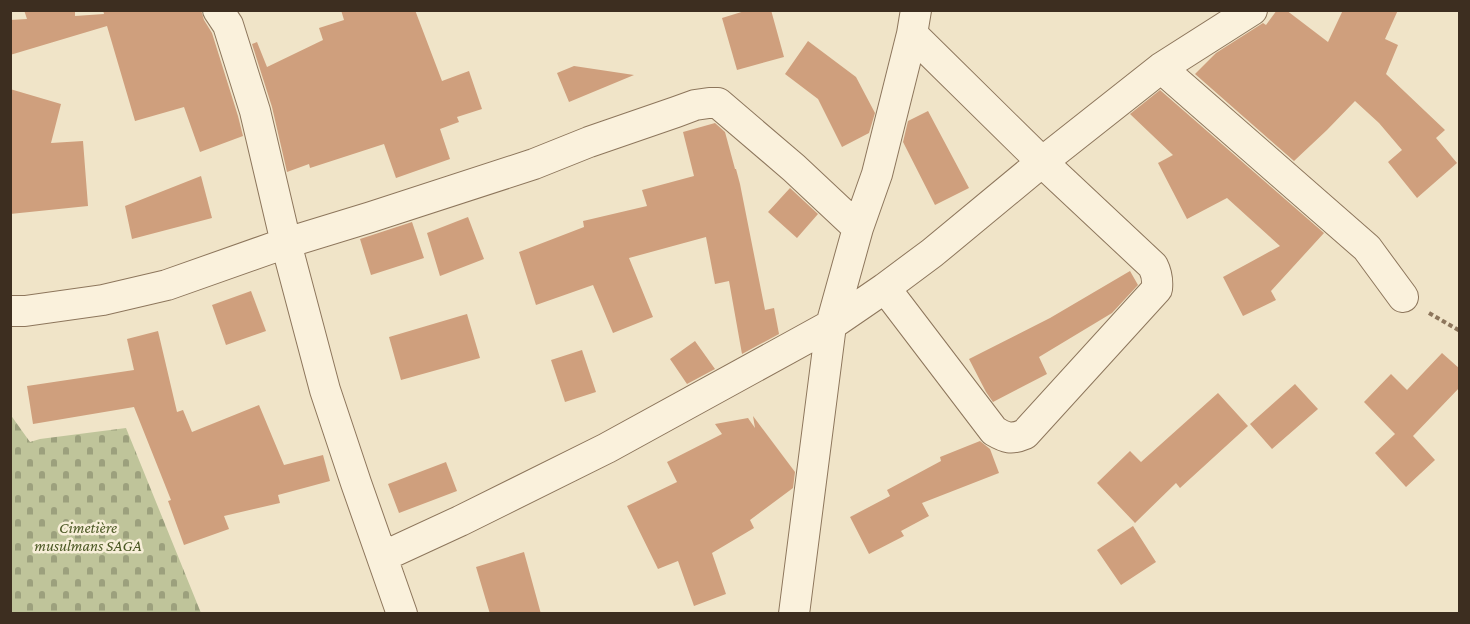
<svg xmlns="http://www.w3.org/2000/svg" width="1470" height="624" viewBox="0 0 1470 624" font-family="'Crimson Pro',serif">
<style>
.cemetery{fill:url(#cemetery-stones)}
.building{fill:#cf9f7d}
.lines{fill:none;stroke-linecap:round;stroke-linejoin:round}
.street-casing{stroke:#8d765c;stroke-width:32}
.path{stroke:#8d765c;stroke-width:4;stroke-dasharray:4.5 3;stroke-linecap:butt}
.street{stroke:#faf1dc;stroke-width:30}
.labels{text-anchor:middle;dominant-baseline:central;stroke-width:5;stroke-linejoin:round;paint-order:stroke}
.park-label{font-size:16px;font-style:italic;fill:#4d5a26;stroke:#f7eed8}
</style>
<defs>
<pattern id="cemetery-stones" width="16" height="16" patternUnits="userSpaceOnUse" patternTransform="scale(1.5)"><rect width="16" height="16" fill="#bfc49a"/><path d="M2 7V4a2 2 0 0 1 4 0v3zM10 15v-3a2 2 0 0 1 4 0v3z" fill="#9ca07d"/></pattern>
</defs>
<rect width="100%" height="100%" fill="#f0e4c8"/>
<path class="cemetery" d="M10,414L30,442L40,439L126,428L201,613H11Z"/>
<path class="building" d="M24,10H75V16L104,14L103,10H201L204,20L212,33L238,116L243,136L200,152L184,107L135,121L107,26L10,55V20L27,19Z
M341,10H415L442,81L469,71L482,109L457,117L459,122L440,129L450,159L396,178L384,144L310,168L309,164L287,172L272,107L252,44L257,42L267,67L323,40L319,28L344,20Z
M748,10H771L784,57L737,70L722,18Z
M1277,10H1286L1328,42L1343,10H1398L1385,39L1398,45L1386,74L1445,130L1436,138L1457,163L1417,198L1388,162L1402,150L1379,123L1355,101L1327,130L1294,161L1195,74L1216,53L1263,23L1266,25Z
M808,41L856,77L875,113L869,133L842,147L818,99L785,74Z
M574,66L634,75L569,102L557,73Z
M10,89L61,104L51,143L83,141L88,206L10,214Z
M1160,90L1324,233L1271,291L1276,300L1243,316L1223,277L1280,246L1227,198L1187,219L1158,163L1173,155L1130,114Z
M928,111L969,188L935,205L903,142L908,121Z
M715,123L725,132L735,169H736L740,184L765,310L774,308L779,334L742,354L729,281L715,284L706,237L629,258L653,317L613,333L593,285L536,305L519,252L584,227L583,221L647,206L642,190L694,176L683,132Z
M201,176L212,218L132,239L125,206Z
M790,188L818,214L797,238L768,212Z
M468,217L484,259L440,276L427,233Z
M412,222L424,258L371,275L360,239Z
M1130,271L1138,285L1112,313L1039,357L1047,374L993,402L986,392L969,359L1050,318Z
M251,291L266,331L226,345L212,305Z
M467,314L480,358L401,380L389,337Z
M158,331L177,412L183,410L192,432L259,405L284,465L323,455L330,481L278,495L280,503L224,516L229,529L184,545L168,501L171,500L134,407L33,424L27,386L134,370L127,339Z
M695,341L715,369L687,384L670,359Z
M582,350L596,392L565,402L551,360Z
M1442,353L1460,369V387L1413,436L1435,460L1406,487L1375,453L1395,434L1364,402L1391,374L1407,390Z
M1295,384L1318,409L1272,449L1250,424Z
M1218,393L1248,426L1180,488L1176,483L1135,523L1097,483L1130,451L1141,462Z
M753,416L795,472L793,488L750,520L754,528L712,553L726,594L694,606L678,561L658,569L627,506L677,482L667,462L722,434L715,424L748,418L755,428Z
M980,441L990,449L999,473L922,503L929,516L901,531L904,536L869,554L850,517L890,496L887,490L941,461L940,457Z
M446,462L457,491L399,513L388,484Z
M1133,526L1156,562L1121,585L1097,550Z
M524,552L541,614H490L476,567Z"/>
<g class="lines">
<g class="street-casing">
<path id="street" d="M218,10L228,25L255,111L286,243L325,390L356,483L402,614
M1161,68L1367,248L1403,297
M885,288L994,431C1006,438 1011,440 1025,434L1157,289C1158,280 1157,274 1153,266L1042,162L912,34
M10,311H25L103,300L167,285L286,243L371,217L534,164L589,142L676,112L695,105L709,103H718L794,168L858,228
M382,557L460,521L607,448L831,325L885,288L932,253L1042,162L1161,68L1252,10
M794,614L831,325L858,228L877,174L912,34L916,10"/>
</g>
<path class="path" d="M1429,313L1460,331"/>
<use href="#street" class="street"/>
</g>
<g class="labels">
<g class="park-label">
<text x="88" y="527">Cimetière<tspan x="88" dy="18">musulmans SAGA</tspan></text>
</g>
</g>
<rect width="1470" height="624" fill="none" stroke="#3d2e20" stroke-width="24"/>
</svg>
